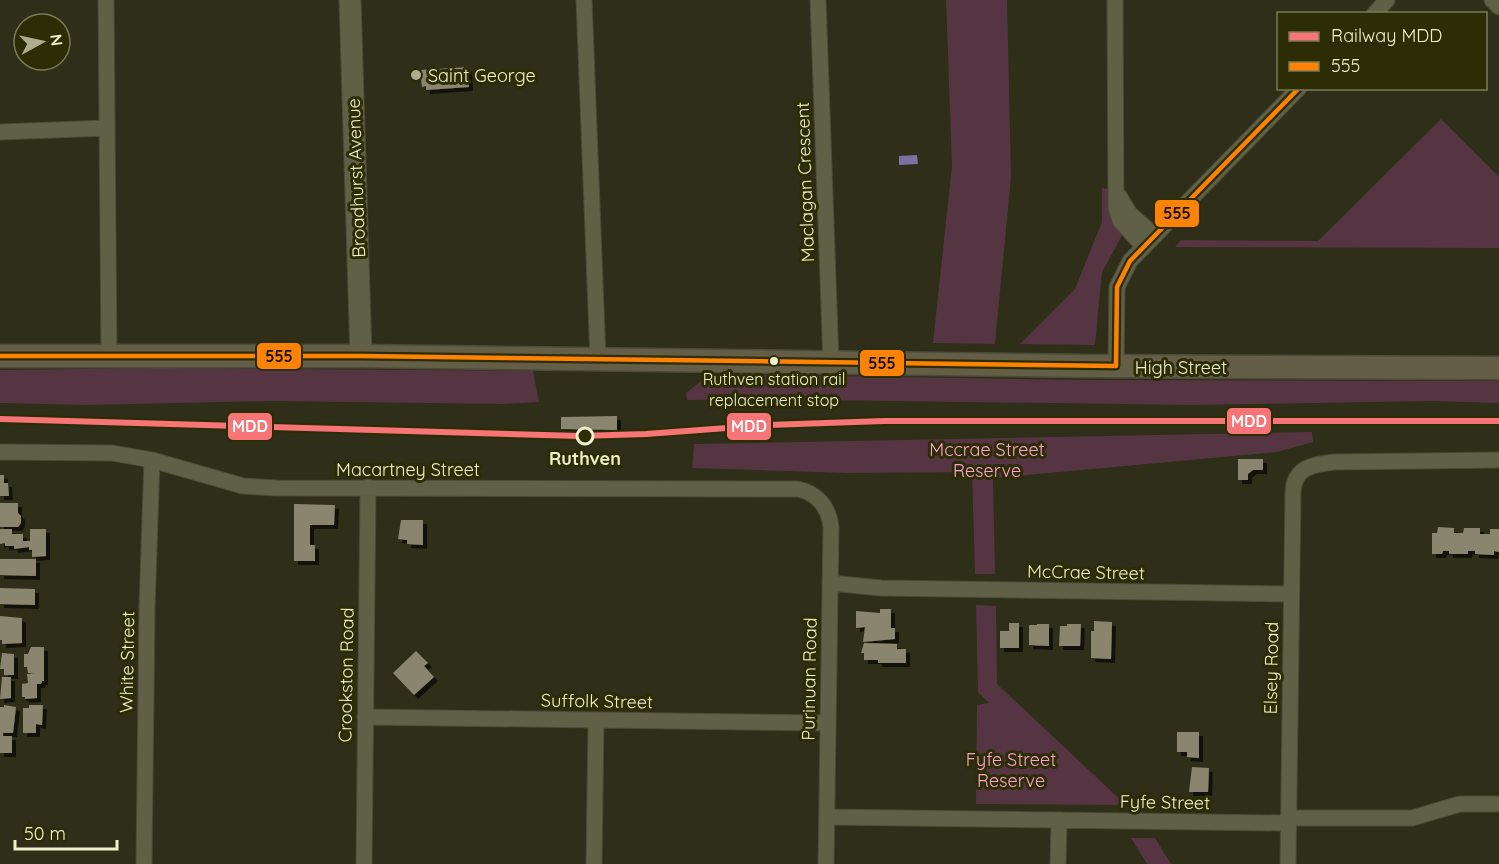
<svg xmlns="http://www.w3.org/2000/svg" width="1499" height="864" viewBox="0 0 1499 864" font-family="Quicksand,sans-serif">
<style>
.green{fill:#553542}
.water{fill:#7a72a7}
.building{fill:#8a856e;filter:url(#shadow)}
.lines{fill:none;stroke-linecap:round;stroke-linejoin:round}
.street-casing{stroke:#4a4b38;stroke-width:17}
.secondary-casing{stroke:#4a4b38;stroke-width:23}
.primary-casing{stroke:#4a4b38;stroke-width:25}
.street{stroke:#606046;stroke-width:15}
.secondary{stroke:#606046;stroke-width:21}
.primary{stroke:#645e47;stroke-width:22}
.bus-1-casing{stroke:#2c2c05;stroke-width:9}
.bus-1{stroke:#ff8200;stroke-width:4.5}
.rail-1-casing{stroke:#2c2c05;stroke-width:10}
.rail-1{stroke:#f87577;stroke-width:6}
.poi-dot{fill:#abad8e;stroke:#2c2c05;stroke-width:2}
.bus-dot{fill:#eff1cd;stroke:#2c2c05;stroke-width:2}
.stop-dot{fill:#2c2c05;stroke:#eff1cd;stroke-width:3}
.labels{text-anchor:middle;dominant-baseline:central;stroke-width:6;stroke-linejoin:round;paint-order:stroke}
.bus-label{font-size:16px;fill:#eff1cd;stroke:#2c2c05}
.poi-label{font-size:18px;fill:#eff1cd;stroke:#2c2c05;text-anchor:start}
.street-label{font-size:18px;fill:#eff1cd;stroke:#2c2c05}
.park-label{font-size:18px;fill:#fea2ce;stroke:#2c2c05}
.stop-label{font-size:18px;font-weight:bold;fill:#eff1cd;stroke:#2c2c05}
.line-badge{stroke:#2c2c05;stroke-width:2}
.badge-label{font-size:16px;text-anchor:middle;font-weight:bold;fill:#fff}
.pale-badge-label{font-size:16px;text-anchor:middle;font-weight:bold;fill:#111}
</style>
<defs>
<filter id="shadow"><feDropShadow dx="4" dy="4" stdDeviation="0" flood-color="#0009"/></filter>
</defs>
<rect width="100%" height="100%" fill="#2e2e19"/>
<path class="green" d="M946,0H1007L1011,177L995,344L933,343L952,165Z
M1441,119L1499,177V248L1175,247L1181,240L1318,241Z
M1102,188L1109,189L1123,234L1102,272L1095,345L1020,344L1075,289L1102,222Z
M160,368L533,371L539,402L504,404L272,401L87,405L0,403V370Z
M710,374L1084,380L1499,381V403L1432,401L1192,405L750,399L687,400L686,393Z
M1312,432L1313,442L1277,452L993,478L995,574H975L972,472L849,473L692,468L694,444Z
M976,605L996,606L997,684L1126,805L976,804L977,705L989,703L978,692Z
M1131,838H1155L1171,864H1147Z"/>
<path class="water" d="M917,155L918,164L899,165V156Z"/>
<path class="building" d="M468,67L469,87L426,90V86L422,87L420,70Z
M617,416V430L561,429V417Z
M1238,459H1263V470H1253L1248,474V480H1238Z
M0,475H4V483H8L9,496H0Z
M0,503H18V513L21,516V523L18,527H0Z
M294,504L335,505L334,525H310V545H315V561H294Z
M401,520H423V545L407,544V540L398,539Z
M1438,527L1454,528V533H1463L1464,528H1480V534H1490V529H1499V552L1494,551V555L1475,554V551H1468V554H1449V551H1443L1442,554H1432V533H1437Z
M0,529H12V534H23V541H30V529H46V556L32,557V550H29V547L14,549V546H5V543L0,544Z
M0,559H36V576L0,575Z
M0,588L35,589V605L0,604Z
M880,609H891V628H895V639L863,642L865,627L856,628V611L880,613Z
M0,616L22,618V643L2,644V640H0Z
M1094,621L1112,622L1111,659L1091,658V631H1094Z
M1009,623H1019V648H1000V631H1009Z
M1037,624H1049V646L1029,645V625H1037Z
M1067,624H1081L1080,646H1059L1060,626H1067Z
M864,643L897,644V649H906V663H878V660H864V653H861Z
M31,647H44V681H42L41,684H37V698L25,699V697H22V684L28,683L27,674H35L28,673L27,667H24V654H28Z
M416,651L428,663L424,666L434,677L414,695L393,673Z
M2,653L14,654V675H4V669H0Z
M2,677H11V698L0,699Z
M4,705L16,707L13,733H3V736H12V753H0V707H4Z
M29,705H43L42,725L36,724V733H23V708H29Z
M1177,732H1199V758L1187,757V752H1177Z
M1192,767L1209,768L1208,792H1189Z"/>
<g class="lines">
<g class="street-casing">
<path id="street" d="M106,0L109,355
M584,0L598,360
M818,0L831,363
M1115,0L1116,207L1120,221L1144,247
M1492,0L1499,7
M1374,14L1387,0
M0,132L107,128
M1119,196L1130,214L1155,236
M1116,366L1117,287L1130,261L1299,88
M0,452L112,453L152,460L243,486L277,488L798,489C817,493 829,507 831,527L826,864
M830,583L881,588L1291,594
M365,717L828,723
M827,817L1281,823L1296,818H1412L1460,804H1499
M144,864L147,608L152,460
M364,864L368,487
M594,864L596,721
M1058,864L1059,820
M1288,864L1293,492C1294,467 1314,464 1335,462L1499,460"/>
</g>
<g class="secondary-casing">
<path id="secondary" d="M350,0L361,356"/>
</g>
<g class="primary-casing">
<path id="primary" d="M0,356H361L1090,366L1499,368"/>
</g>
<use href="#street" class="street"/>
<use href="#secondary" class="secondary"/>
<use href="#primary" class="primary"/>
<g class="bus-1-casing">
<path id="bus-1" d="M0,356H361L1116,366
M1116,366L1117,287L1130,261L1299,88"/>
</g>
<use href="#bus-1" class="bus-1"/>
<g class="rail-1-casing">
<path id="rail-1" d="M0,419L579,436L646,434L768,425L884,421H1499"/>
</g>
<use href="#rail-1" class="rail-1"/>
</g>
<circle class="poi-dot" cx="416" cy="75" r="6"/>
<circle class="bus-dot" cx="774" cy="361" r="5"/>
<circle class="stop-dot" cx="585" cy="436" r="8"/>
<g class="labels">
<g class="bus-label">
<text x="774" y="379">Ruthven station rail<tspan x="774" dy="21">replacement stop</tspan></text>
</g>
<g class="poi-label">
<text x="428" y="75">Saint George</text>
</g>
<g class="street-label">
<text transform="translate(356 178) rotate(-92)">Broadhurst Avenue</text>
<text transform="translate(805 182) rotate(-92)">Maclagan Crescent</text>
<text x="1181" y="367">High Street</text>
<text x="408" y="469">Macartney Street</text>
<text transform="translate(1086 572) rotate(1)">McCrae Street</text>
<text transform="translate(127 662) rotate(-89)">White Street</text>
<text transform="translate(1271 668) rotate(-89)">Elsey Road</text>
<text transform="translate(346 675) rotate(-89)">Crookston Road</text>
<text transform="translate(809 679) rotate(-89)">Purinuan Road</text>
<text transform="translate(597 701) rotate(1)">Suffolk Street</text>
<text transform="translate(1165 802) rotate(1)">Fyfe Street</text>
</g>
<g class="park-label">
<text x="987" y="449">Mccrae Street<tspan x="987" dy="21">Reserve</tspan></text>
<text x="1011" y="759">Fyfe Street<tspan x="1011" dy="21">Reserve</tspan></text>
</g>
<g class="stop-label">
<text x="585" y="458">Ruthven</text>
</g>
</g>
<g class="line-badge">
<rect x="1154" y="199" width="46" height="29" rx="6" fill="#ff8200"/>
<rect x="256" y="342" width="46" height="28" rx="6" fill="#ff8200"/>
<rect x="859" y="349" width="46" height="28" rx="6" fill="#ff8200"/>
<rect x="1226" y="407" width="46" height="28" rx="6" fill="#f87577"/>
<rect x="227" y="412" width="46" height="29" rx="6" fill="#f87577"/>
<rect x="726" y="412" width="46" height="29" rx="6" fill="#f87577"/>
</g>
<g class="badge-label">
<text x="1249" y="427">MDD</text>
<text x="250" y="432">MDD</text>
<text x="749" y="432">MDD</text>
</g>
<g class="pale-badge-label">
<text x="1177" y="219">555</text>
<text x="279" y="362">555</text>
<text x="882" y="369">555</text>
</g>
<rect x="1277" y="12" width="210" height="78" fill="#2c2c05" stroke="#7a7b55" stroke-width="1.5"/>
<rect x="1289" y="32" width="30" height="9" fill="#f87577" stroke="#7a7b55" stroke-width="1.5"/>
<text x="1331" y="42" font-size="18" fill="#eff1cd">Railway MDD</text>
<rect x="1289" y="62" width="30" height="9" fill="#ff8200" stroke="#7a7b55" stroke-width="1.5"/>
<text x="1331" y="72" font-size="18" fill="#eff1cd">555</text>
<g transform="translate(42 42) rotate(82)"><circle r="28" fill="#2c2c05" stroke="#7a7b55" stroke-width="1.5"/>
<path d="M0-4.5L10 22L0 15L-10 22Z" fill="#abad8e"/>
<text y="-9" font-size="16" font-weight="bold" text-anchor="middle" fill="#eff1cd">N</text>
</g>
<path d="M15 840v9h102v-9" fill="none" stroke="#eff1cd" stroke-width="3"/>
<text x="24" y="840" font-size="18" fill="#eff1cd" stroke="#2c2c05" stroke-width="4.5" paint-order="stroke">50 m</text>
</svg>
